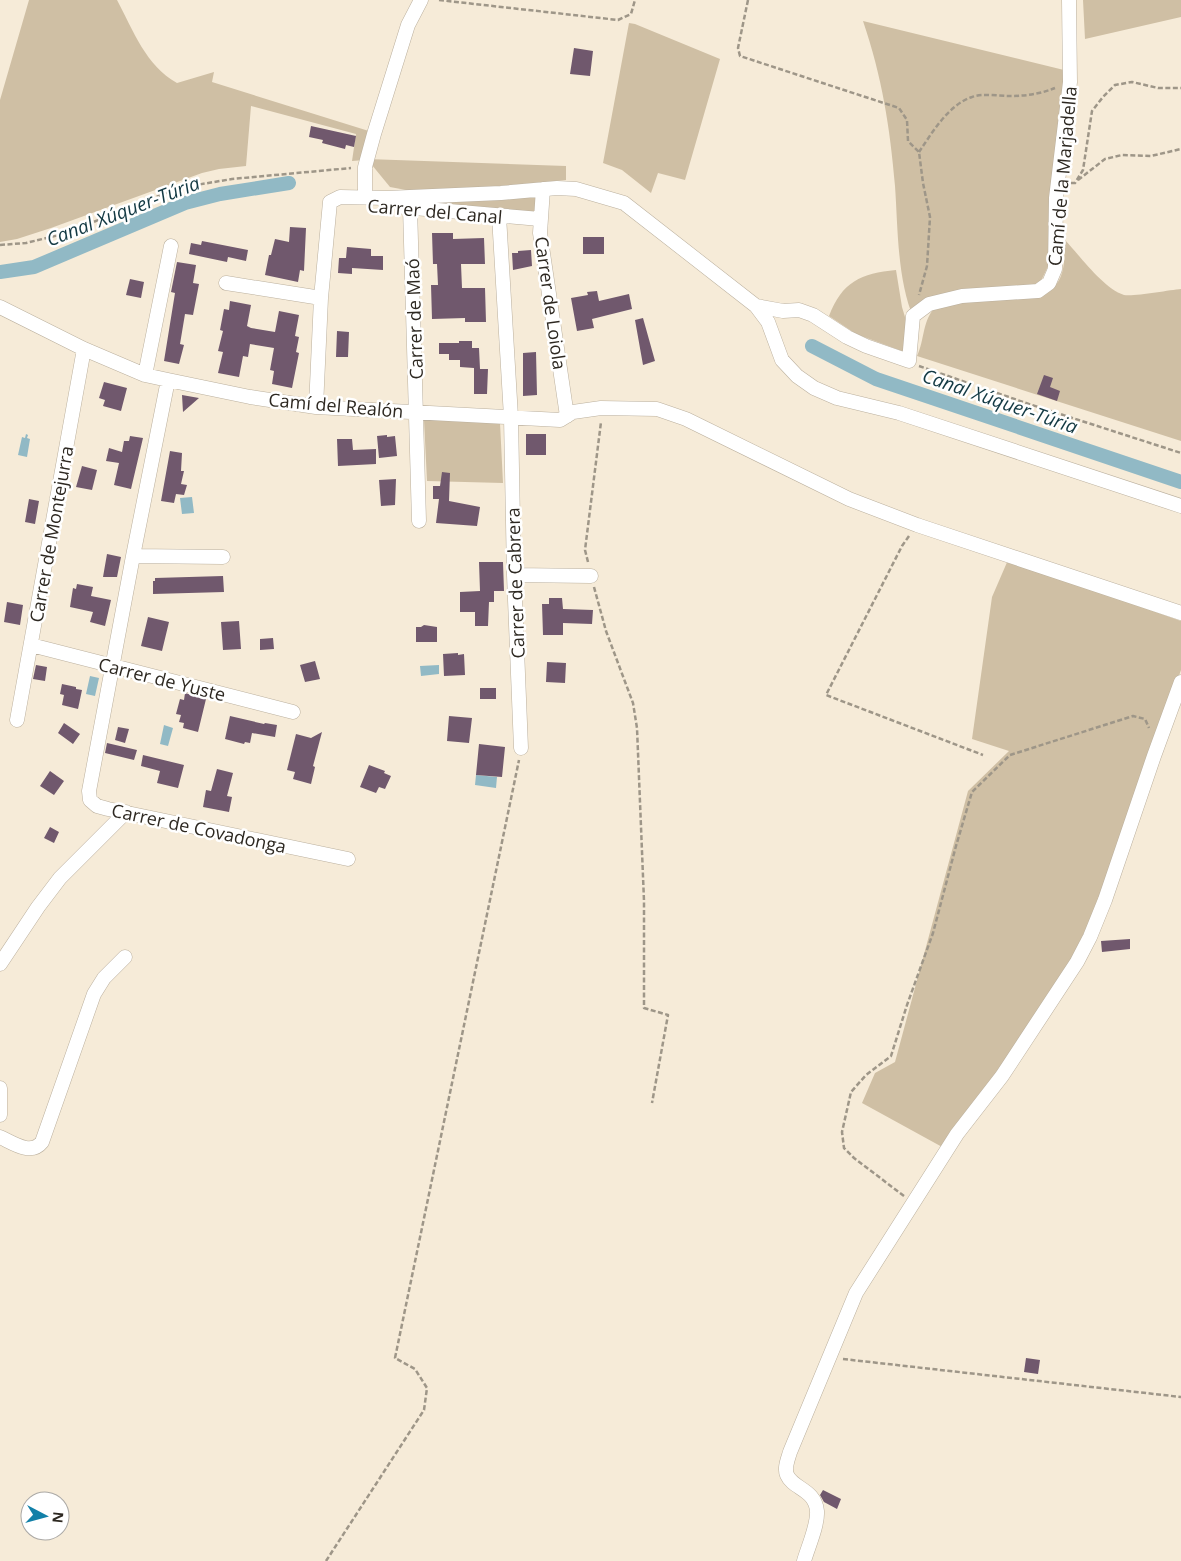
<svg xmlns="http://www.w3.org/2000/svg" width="1181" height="1561" viewBox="0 0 1181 1561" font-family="'Open Sans',sans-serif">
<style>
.green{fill:#cfbfa4}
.water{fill:#91b9c5}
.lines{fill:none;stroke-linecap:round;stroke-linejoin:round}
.canal{stroke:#91b9c5;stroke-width:14}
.building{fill:#70586d}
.minor-casing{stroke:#bbb09e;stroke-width:15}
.path{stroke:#9e9688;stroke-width:2.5;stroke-dasharray:5 2.5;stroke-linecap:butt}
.minor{stroke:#fff;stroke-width:14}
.labels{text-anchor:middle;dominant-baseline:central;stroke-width:5;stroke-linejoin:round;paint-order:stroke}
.street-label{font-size:18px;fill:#2d2821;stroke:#fff}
.water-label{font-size:19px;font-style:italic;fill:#133943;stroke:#fff}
</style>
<rect width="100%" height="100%" fill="#f6ebd8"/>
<path class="green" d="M29,0H117C133,30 146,66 177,83L214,72L212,82L372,132L365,160L352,161L356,134L251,106L246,166L219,169L202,173L51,228L17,239L0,242V100Z
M1083,0H1181V17L1085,39Z
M863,21L1064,70L1050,262L1042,279L1036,285L971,291L914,319C897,280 898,228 895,186C890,127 882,77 863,21Z
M629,23L635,24L720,59L685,180L658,173L651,193L622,170L603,163Z
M367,159L566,166V180L422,193L390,187Z
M537,195L535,219L387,198Z
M1065,240C1080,256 1103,288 1124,295C1133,297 1169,290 1181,289V441L917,356C925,340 922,318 937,306L1053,288C1066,276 1064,257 1065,240Z
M896,270L902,307L908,327L906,348L902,351L856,334L829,316C842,282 861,273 896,270Z
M424,420L500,423L503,483L427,481Z
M1008,560L1181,621V670L1092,924L1036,1021L944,1148L862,1103L875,1073L895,1062L968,791L1009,751L972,739L992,597Z"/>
<path class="water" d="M26,434L28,435L27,438L30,439L27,457L18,455L22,437L25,438Z
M192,497L194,513L182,514L180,498Z
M439,665V674L421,676L420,666Z
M90,676L99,678L95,696L86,694Z
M164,725L173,728L168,746L160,744Z
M476,775L497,777L496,788L475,785Z"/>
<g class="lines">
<path class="canal" d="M0,272L34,267L185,203L220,194L289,183
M812,346L876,379L1181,482"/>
</g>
<path class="building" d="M574,48L593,51L590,76L570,74Z
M311,126L356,136L354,147L346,145L345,149L322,143L323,140L309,137Z
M290,227L306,228L304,271L300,270L298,282L265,275L269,255H271L275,239L289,242Z
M432,233H453V239L484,238L485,264H461L462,288H485L486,322H465V318L432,319L431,285H438L437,264H433Z
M583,237H604V254H583Z
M202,241L248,250L246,261L228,257L227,262L189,254L191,243L201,245Z
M347,247L371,249V256H383V270L352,268V274L338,273L339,258H346Z
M531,250L532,266L513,270L512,253H518V251Z
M177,262L196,265L193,283L199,284L193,315L185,314L180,344L184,345L179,364L164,361L175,293L171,292Z
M130,279L144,282L141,298L126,295Z
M597,291L599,301L629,294L632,309L592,319L594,328L577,331L571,298L588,295L587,292Z
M230,301L251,305L247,326L251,328L275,332L279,311L299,315L295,336L299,337L296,352L299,353L292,388L272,384L274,371L270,370L274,348L250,344L248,357L243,356L239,377L218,373L223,352L218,351L223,331L220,330L224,309L229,310Z
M643,318L655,361L643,365L635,320Z
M337,331L349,332L348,357H336Z
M459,341H472V348H479L480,369H488L487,394H474V368L460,367V360H449V354H439V343H459Z
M536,352L537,395L523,396V353Z
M1044,375L1053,378L1050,387L1060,391L1057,401L1037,394Z
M104,382L127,388L121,411L103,406L105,400L99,398Z
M182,395L199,398L183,412Z
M526,434H546V455H526Z
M387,435V437L395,436L397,456L379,458L377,436Z
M130,436L143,438L131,489L114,485L119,463L106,461L109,448L122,452L124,441H129Z
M337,439H352L353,450L376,449V464L338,466Z
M170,451L182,453L181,471H184L181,484L187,485L184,495L176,494L174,503L161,501Z
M82,466L97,470L92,490L76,487Z
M442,472L450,473L449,501L480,507L477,526L436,523L439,499H433V486H440Z
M396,479L395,505L381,506L379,480Z
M29,499L39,501L35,524L25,522Z
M107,554L121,557L117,577H103Z
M479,562H503L504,591H494V602H489L488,626H475V612H460V592L480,591Z
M223,576L224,592L153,594V581H155V578Z
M77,584L93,587L91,596L111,600L105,626L90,622L93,612L70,607L73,588L76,589Z
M549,598H562L563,609L593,610L592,624L563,623V635H543L542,604H549Z
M7,602L23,605L20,625L4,622Z
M148,617L169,622L162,651L141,646Z
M239,621L241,649L223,650L221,622Z
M424,625L437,627V642H416V627H421Z
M273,638L274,649L260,650V639Z
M458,653V655L464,654L465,675L444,676L443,654Z
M315,661L320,679L305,682L300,665Z
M547,662L566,663L565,683L546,682Z
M36,665L47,667L45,681L33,679Z
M62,684L76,687V689L82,690L78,709L62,705L64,695L60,694Z
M480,688H496V699H480Z
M185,693L206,699L198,732L183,728L184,723L179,722L181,715L176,714L180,699L184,700Z
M230,716L264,724L265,723L277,725L275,737L252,733L250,743L245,742L244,744L225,739Z
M449,716L472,718L469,743L447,741Z
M64,723L80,734L73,744L58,733Z
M118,727L129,729L125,743L115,740Z
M322,732L313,766L315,767L311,784L293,779L295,772L287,770L296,734L311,738Z
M107,743L137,750L134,760L105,753Z
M479,744L505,747L502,777L476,775Z
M143,755L184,765L178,788L157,783L160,771L141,766Z
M369,765L385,771L384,773L391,776L385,789L379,787L376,793L360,787Z
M217,769L233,773L227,796L232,797L229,812L203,807L206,790L211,791Z
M50,771L64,781L54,795L40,786Z
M50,827L59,832L54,843L44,838Z
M1130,939V949L1102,952L1101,941Z
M1026,1358L1040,1360L1038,1374L1024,1372Z
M823,1490L841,1499L837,1509L824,1502L820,1495Z"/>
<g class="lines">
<g class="minor-casing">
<path id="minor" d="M543,189L540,233L567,416
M365,197V167L374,134L408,25L421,0
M330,202L340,197L387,198L501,193L557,188L576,189L624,203L756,306L768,322L782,360L797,376L814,388L837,398L899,413L1181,506
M403,207L540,219
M410,207L419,521
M499,216L511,417L514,575L521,748
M226,283L321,298
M756,306L783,311L799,310L813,315L847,337L866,346L909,361L913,316L929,304L962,296L1038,291L1049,283L1055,269L1056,198L1070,82L1069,0
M0,307L84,349L145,375L168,380L250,397L316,407L560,420L573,412L601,408L657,409L686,419L849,499L917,525L1181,613
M145,375L171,246
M168,380L133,556L89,791L90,800L97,806L108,809L348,859
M316,407L321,298L330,202
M133,556L223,557
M514,575L591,576
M31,645L293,712
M17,720L84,349
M0,964L38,907L60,878L126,812
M0,1088V1115
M0,1137C13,1143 31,1156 42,1142L94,994L104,978L125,957
M804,1561C808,1547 818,1525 817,1511C815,1489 793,1489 787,1475C784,1468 788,1459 790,1452L856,1293L957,1134L1002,1076L1077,962L1090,937L1105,900L1154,756L1181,682"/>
</g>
<path class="path" d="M439,0L618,20L631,14L635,0
M748,0L738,48L740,56L899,108L907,120L908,141L919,152L923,183L930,217L927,266L919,295
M919,152C932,133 948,105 972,97C983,93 998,96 1010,96C1026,96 1040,94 1055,88
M1078,180L1105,159L1122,155L1151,156L1181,149
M1071,183H1075L1083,170L1092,111L1103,97L1115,85L1132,82L1158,88H1181
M0,245L26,243L59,235L117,213L178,188L232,179L351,168
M919,366L1026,403L1181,453
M909,536L902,546L826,695L983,755
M588,562L585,550L601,422
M594,587L606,631L633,703L637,728L644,901V1008L668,1015L652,1103
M904,1196L854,1158L844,1148L842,1132L851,1092L866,1075L891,1056L907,1005L933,933L956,846L972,792L1010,755L1133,716L1145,719L1149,728
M843,1359L1181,1397
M326,1561L424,1410L427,1388L415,1369L395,1358L519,760"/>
<use href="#minor" class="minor"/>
</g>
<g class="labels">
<g class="street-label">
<text transform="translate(1062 176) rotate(-85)">Camí de la Marjadella</text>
<text transform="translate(435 211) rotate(5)">Carrer del Canal</text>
<text transform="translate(551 303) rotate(82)">Carrer de Loiola</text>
<text transform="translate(414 319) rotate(-92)">Carrer de Maó</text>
<text transform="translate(336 405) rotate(5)">Camí del Realón</text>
<text transform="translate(51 534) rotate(-80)">Carrer de Montejurra</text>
<text transform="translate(515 583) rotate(-92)">Carrer de Cabrera</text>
<text transform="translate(162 679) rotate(14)">Carrer de Yuste</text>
<text transform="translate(199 828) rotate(12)">Carrer de Covadonga</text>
</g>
<g class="water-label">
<text transform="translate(123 211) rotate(-21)">Canal Xúquer-Túria</text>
<text transform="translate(1000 401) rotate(19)">Canal Xúquer-Túria</text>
</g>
</g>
<g transform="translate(45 1516) rotate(96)"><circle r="24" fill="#ffffff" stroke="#aba9a6"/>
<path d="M0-4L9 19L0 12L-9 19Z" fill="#1280a8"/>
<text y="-8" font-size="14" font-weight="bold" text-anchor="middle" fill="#2d2821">N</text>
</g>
</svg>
